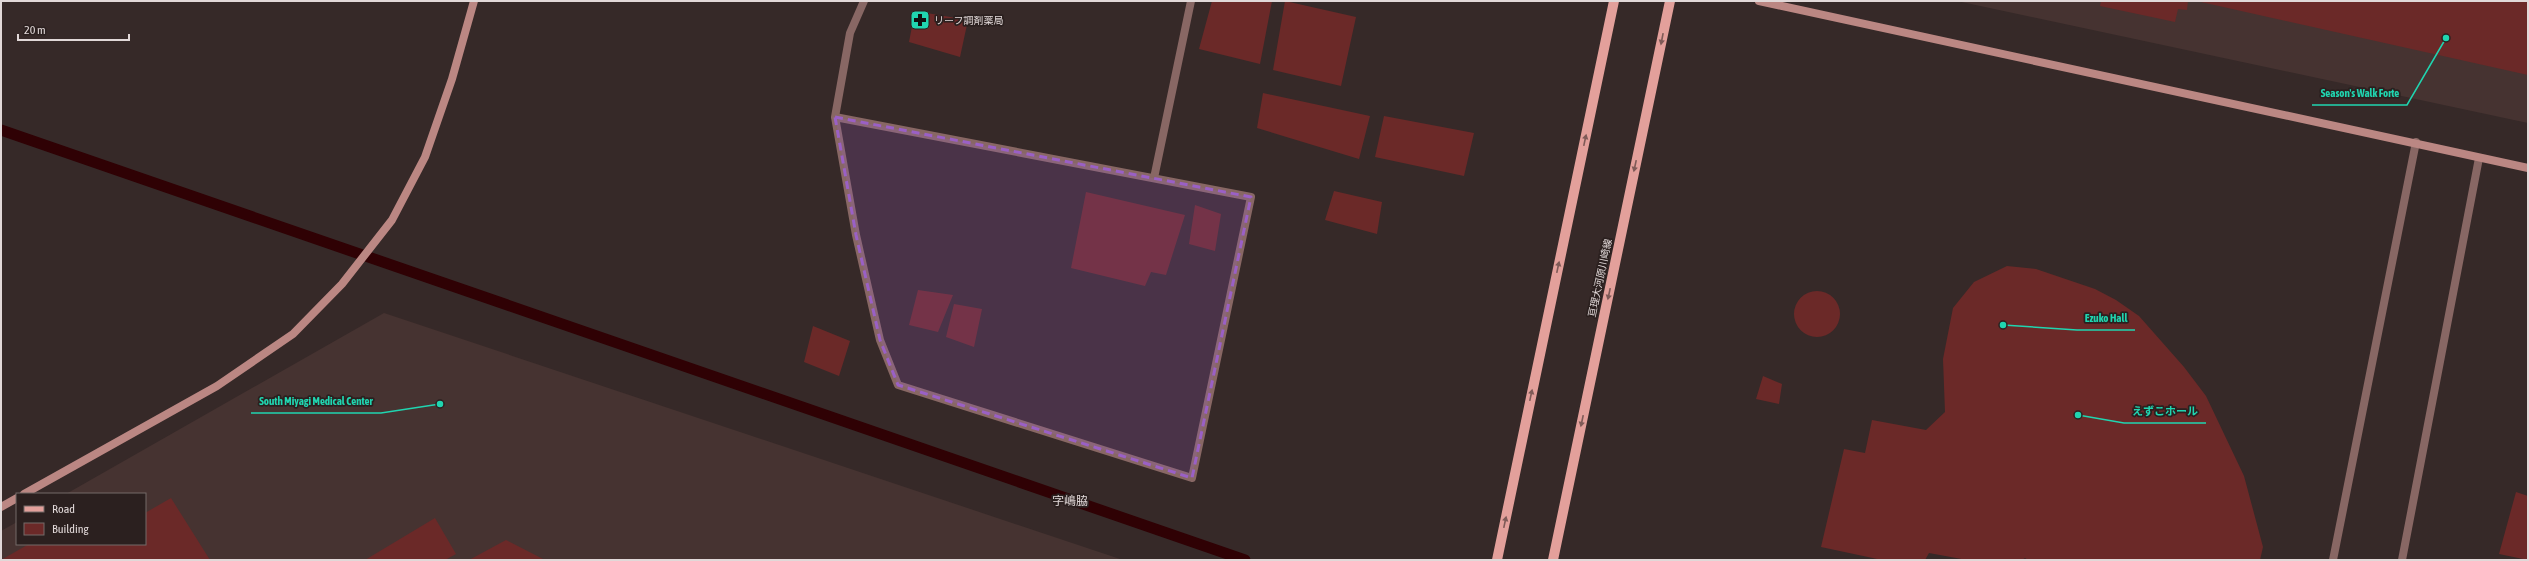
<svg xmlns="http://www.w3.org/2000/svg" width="2529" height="561" viewBox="0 0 2529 561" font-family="'Asap Condensed','Noto Sans JP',sans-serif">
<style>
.built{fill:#463331}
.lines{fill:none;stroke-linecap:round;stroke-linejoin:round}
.stream{stroke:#2f0104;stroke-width:11}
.building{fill:#6b2928}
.lane{stroke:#886764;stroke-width:8}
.street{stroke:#886764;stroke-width:8}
.secondary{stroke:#bb8783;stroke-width:8}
.primary{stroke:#e3a09b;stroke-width:10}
.oneway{fill:#7e5a57}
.marked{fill:#9a60c6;fill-opacity:0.2;stroke:#9a60c6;stroke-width:3;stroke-dasharray:8 5;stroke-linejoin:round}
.labels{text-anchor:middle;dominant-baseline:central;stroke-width:3.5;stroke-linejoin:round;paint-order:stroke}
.poi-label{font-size:10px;fill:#e1d8d8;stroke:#2b201f;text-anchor:start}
.street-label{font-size:10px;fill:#e1d8d8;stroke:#2b201f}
.quarter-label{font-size:12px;fill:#e1d8d8;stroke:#2b201f}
.leader{fill:none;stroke:#20d5b0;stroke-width:1.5}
.callout-dot{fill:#20d5b0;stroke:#2b201f;stroke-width:1.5}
.callout-label{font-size:11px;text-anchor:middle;font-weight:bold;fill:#20d5b0;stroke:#2b201f;stroke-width:3.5;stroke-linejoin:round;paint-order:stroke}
</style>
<rect width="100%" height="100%" fill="#362928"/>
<path class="built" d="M1957,1H2528V123Z
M384,313L1123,560H1V531L17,522V544H145V494H66Z"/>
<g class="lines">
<path class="stream" d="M1,130L1245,560"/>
</g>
<path class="building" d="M1212,1H1272L1260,64L1199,49Z
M1285,1L1356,17L1341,86L1273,70Z
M2101,1H2188L2187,10L2178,9L2175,22L2100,6Z
M2528,1V75L2201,2V1Z
M915,11L968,20L960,57L909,42Z
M1263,93L1370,116L1359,159L1257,128Z
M1384,116L1474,133L1464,176L1375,157Z
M1334,191L1382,202L1377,234L1325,220Z
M1086,192L1185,215L1166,275L1151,272L1145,286L1071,268Z
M1195,205L1221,214L1215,251L1189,244Z
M2007,266L2036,269L2095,289L2116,300L2139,316L2184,367L2206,396L2244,476L2263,547L2260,560H2028L2025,558L2022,560H1967L1929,553L1925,560H1882L1821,547L1844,449L1865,453L1872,420L1926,430L1945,412L1943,359L1953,308L1974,282Z
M918,290L953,295L938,332L909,325Z
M1794 314a23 23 0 1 1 46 0a23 23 0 1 1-46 0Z
M954,304L982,309L974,347L946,337Z
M813,326L850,341L839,376L804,362Z
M1763,376L1782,384L1779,404L1756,399Z
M2516,492L2528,496V560L2499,554Z
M171,498L210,560H1L29,544H145V513Z
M435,518L456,554L445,560H365Z
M506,540L545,560H469Z"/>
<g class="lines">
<path class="lane" d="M2333,560L2416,142
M2402,560L2479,158"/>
<path class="street" d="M835,117L1251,197L1192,478L898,385L880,340L856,235L835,117L850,33L864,1
M1154,178L1191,1"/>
<path class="secondary" d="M1759,1L2528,168
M24,494L217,386L293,334L342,284L392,220L425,157L452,79L474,1
M1,507L17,498"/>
<path class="primary" d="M1497,560L1614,1
M1553,560L1670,1"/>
</g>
<defs><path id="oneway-solid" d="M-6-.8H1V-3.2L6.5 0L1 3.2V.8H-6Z"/></defs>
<g class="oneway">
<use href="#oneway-solid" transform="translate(1662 39) rotate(101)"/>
<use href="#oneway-solid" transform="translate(1585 140) rotate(-78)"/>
<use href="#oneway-solid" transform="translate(1635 166) rotate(102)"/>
<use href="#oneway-solid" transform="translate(1558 267) rotate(-78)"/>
<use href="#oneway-solid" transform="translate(1609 294) rotate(102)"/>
<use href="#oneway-solid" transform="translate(1531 395) rotate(-78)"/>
<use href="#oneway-solid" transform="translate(1582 421) rotate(102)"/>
<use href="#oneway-solid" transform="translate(1505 522) rotate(-78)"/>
</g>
<path class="marked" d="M835,117L1251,197L1192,478L898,385L880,340L856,235Z"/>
<defs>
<g id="pharmacy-square" transform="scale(1)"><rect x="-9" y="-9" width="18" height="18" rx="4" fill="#20d5b0" stroke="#2b201f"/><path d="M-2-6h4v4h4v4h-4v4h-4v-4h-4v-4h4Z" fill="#111"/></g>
</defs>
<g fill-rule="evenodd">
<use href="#pharmacy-square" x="920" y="20"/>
</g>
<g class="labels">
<g class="poi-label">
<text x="934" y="20">リーフ調剤薬局</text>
</g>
<g class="street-label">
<text transform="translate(1600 278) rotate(-78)">亘理大河原川崎線</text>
</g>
<g class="quarter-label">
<text x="1070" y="501">字嶋脇</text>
</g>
</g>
<path class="leader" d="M2446 38L2407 105H2312M2003 325L2077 330H2135M440 404L381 413H251M2078 415L2124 423H2206"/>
<g class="callout-dot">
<circle cx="2446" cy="38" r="4"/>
<circle cx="2003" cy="325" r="4"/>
<circle cx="440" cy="404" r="4"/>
<circle cx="2078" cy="415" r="4"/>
</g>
<g class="callout-label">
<text x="2360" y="97">Season's Walk Forte</text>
<text x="2106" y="322">Ezuko Hall</text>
<text x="316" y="405">South Miyagi Medical Center</text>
<text x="2165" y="415">えずこホール</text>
</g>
<rect width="2529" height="561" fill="none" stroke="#e1d8d8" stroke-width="4"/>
<rect x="16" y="493" width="130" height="52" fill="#2b201f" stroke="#746a69"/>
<rect x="24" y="506" width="20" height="6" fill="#e3a09b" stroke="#746a69"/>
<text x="52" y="513" font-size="12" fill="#e1d8d8">Road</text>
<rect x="24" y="523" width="20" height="12" fill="#6b2928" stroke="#746a69"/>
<text x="52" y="533" font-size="12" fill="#e1d8d8">Building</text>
<path d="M18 34v6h111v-6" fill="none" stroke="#e1d8d8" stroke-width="2"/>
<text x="24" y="34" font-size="12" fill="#e1d8d8" stroke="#2b201f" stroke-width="3" paint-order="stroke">20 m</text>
</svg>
